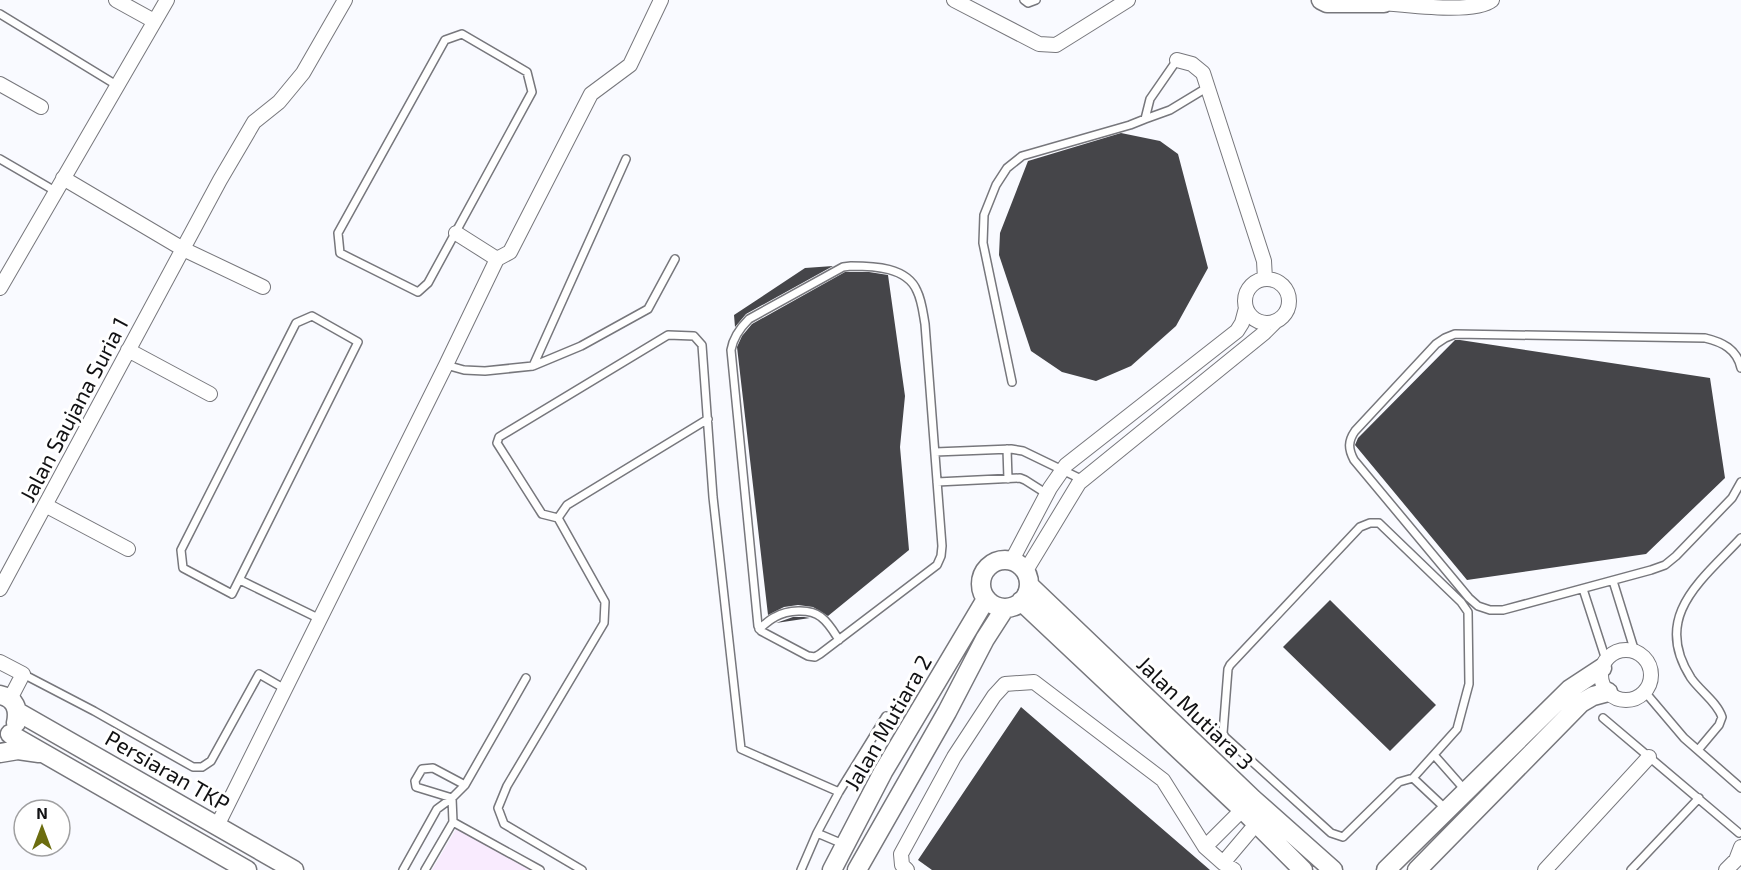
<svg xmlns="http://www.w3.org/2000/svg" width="1741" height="870" viewBox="0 0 1741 870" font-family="'Exo 2',sans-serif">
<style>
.commercial{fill:#f9ebfe}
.building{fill:#454549}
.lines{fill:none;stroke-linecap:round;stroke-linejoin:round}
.service-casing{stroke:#77777c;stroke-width:10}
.minor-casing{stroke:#77777c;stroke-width:16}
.tertiary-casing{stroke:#77777c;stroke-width:21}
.service{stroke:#fff;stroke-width:7}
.minor{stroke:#fff;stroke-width:14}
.tertiary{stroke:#fff;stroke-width:18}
.labels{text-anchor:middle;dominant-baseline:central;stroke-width:6;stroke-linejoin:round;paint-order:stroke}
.street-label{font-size:22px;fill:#111113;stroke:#fff}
</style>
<rect width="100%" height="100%" fill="#f9faff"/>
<path class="commercial" d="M456,829L531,870H432Z"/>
<path class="building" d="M1121,133L1160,141L1178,154L1208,268L1176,326L1131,366L1096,381L1062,372L1031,351L999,255L1000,233L1028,161Z
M833,266L746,314L735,327L734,315L805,268Z
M845,272H869L888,275L905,396L900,447L909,550L828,616L813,607L798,605L784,607L768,615L737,347L742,336L752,324Z
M1455,340H1460L1710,378L1725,478L1646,554L1467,580L1355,445L1358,438Z
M1330,600L1436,705L1390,751L1283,647Z
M793,617H804L810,618L776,623Z
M1021,707L1210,870H932L918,860Z"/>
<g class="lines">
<g class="service-casing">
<path id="service" d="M1024,0L1028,3L1036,0
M0,14L118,86
M462,34L527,72L532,92L428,283L418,292L340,253L338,233L445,40Z
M1177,60L1150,99L1145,119L1170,110L1208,87
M0,159L55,191
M851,266C874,266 907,267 917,291C922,301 923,313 925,324L942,546L941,556L937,565L820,654L815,657L808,656L761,631L758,626L731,350C733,338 740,328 749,319L843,267Z
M312,316L358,342L232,594L183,568L181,550L296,323Z
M446,365L464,370L485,371L533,366L626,159
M533,366L581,346L648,309L675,259
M1741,368C1737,349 1722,342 1705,338L1455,334L1445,338L1436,344L1355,431C1348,441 1348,449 1354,460L1469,598L1478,606L1490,610H1503L1651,570L1665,565L1676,556L1732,498L1741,482
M1012,382L983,243L984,215L996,185L1007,168L1022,156L1130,125L1145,119
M1007,449L1008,479
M935,452L1011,449L1023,451L1083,480
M937,482L1020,478L1025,480L1047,494
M558,518L567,505L708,419
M240,580L320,619
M1613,581L1635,652
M1583,589L1606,660
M759,629C764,625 769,620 775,617C787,610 810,608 821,617C829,623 834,632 839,640
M23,674L94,711L193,767H202L211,761L259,674L285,689
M1645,692L1684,738L1741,788
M1603,718L1739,833
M1698,750L1719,725L1722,717C1717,702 1700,691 1691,678C1651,616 1702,580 1741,538
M1435,756L1465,790
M1413,778L1457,729L1469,684L1468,612L1461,602L1379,523H1370L1360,527L1230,665L1228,669L1223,733L1225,737L1331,833L1343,837L1399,782L1413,778L1447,810
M839,792L886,716
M452,798L416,787L415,781L422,769L433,768L465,785
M453,822L540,870
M403,870L437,809L452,798L465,785L526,678
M425,870L453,822L452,798
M582,870L504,824L498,808L507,786L604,623L605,602L558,518L542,514L497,443L499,437L668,335L694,336L702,345L713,497L741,749L839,792L817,833
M801,870L817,833L843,844
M1631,870L1699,798"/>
</g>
<g class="minor-casing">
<path id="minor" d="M116,0L154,21
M954,0L1039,44L1056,45L1128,0
M1384,3C1407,5 1475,14 1492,0
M1177,60L1192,64L1203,73L1264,261L1265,279
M0,84L41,107
M63,178L183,249L263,287
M456,233L497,259
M1245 301a22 22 0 1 1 44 0a22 22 0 1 1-44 0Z
M0,288L167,0
M128,350L210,394
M45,505L128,549
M1011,562L1050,488L1066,465L1237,331L1242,323L1246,308
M1025,572L1079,483L1264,333L1276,321
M0,589L220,180L254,122L279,102L303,73L345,0
M1601 675a25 25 0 1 1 50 0a25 25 0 1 1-50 0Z
M0,662L23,674L10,699
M217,826L446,365L497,259L510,252L591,94L630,65L661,0
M1205,847L1248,804
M1223,863L1262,817
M907,870L902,865L901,854L954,757L994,696L1005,684L1034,682L1163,780L1205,847L1223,863L1234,870
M1545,870L1649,757
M1726,870L1736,860L1741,847"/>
</g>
<g class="tertiary-casing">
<path id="tertiary" d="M1321,0L1327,3H1384
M981 584a24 24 0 1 1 48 0a24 24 0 1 1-48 0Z
M1029,585L1253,799L1333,870
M1021,601L1243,810L1303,870
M0,695C15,698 19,709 16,723
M18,712L294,870
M10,734L247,870
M0,753L18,750L39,753
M832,870L883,772L986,599
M857,870L947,712L985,639L1005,608
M1386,870L1570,689L1602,668
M1417,870L1581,703L1593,696L1608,692"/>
</g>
<use href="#service" class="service"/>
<use href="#minor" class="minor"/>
<use href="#tertiary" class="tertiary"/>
</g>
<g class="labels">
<g class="street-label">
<text transform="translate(73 409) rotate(-62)">Jalan Saujana Suria 1</text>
<text transform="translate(1196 712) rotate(44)">Jalan Mutiara 3</text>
<text transform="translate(887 722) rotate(-60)">Jalan Mutiara 2</text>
<text transform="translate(168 770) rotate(30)">Persiaran TKP</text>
</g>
</g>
<g transform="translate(42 828)"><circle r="28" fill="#ffffff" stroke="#a0a0a1" stroke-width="1.5"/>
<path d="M0-4.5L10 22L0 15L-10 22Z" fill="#6c6d0f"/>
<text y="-9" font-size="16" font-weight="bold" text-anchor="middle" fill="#111113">N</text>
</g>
</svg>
